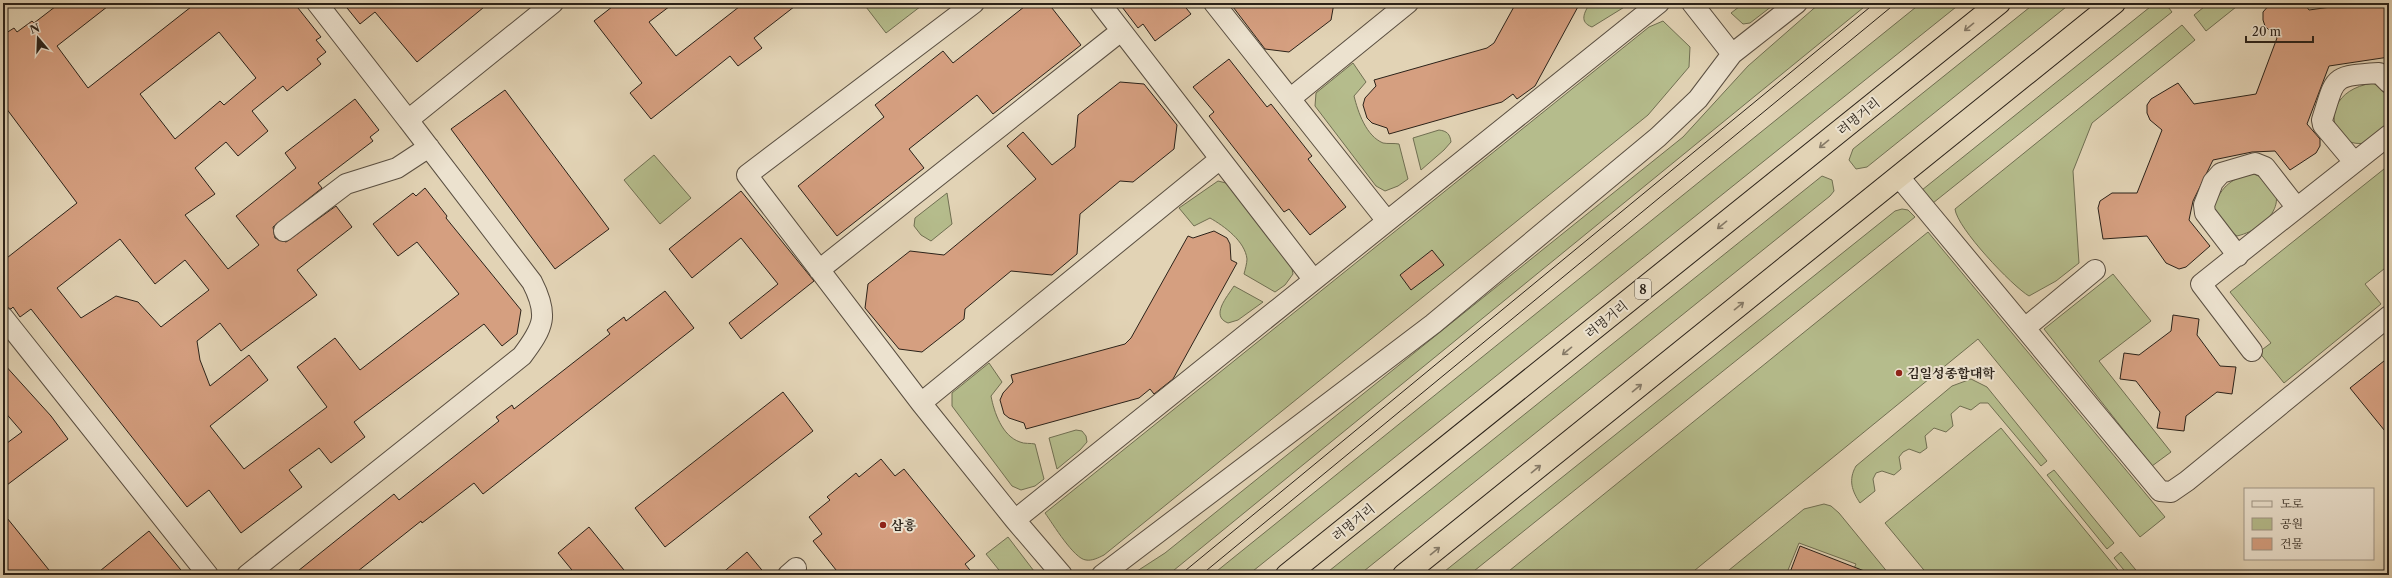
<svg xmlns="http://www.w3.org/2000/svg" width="2392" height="578" viewBox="0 0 2392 578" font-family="'Libre Caslon Text','Noto Serif KR',serif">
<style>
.green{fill:#b5bc8c;stroke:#706f52}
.building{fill:#d59f80;stroke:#2b2219;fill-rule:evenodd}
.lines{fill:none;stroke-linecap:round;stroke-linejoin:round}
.minor-casing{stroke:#594e40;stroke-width:22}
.trunk-casing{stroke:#2b2219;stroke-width:24}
.minor{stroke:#ece2cf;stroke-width:20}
.trunk{stroke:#e2d3b5;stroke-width:22}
.tram{stroke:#2b2219;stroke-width:1}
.oneway{stroke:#867a67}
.poi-dot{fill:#8f2418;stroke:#ece2cf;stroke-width:1.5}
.labels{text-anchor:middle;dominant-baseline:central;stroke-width:4;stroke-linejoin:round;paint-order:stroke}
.shield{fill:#ece2cf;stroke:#655c50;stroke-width:1}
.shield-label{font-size:12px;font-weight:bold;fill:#2b2219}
.street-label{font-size:13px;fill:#2b2219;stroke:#ece2cf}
.poi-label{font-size:13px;font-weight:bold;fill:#2b2219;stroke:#ece2cf;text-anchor:start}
</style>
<rect width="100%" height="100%" fill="#e2d3b5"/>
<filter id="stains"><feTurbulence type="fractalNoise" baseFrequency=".005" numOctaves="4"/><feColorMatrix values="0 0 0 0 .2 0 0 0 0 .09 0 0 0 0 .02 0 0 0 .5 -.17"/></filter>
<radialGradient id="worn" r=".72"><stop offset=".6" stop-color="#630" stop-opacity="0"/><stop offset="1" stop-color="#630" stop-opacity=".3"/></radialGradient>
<path class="green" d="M863,3H925L886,33Z
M1590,3H1621L1626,6L1592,27C1579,22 1584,13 1590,3Z
M1744,3H1776L1750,23L1743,24L1731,13Z
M1820,3H1869L1168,575H1131L1165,553L1683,137L1748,66Z
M1921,3H1961L1248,575H1212Z
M2035,3H2071L1867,167L1856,169L1849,160L1853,149Z
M2155,3H2165L2172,12L1933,203L1922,190Z
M2209,3H2241L2206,31L2194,15Z
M1663,21L1690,47L1689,67L1648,115L1104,555C1098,558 1092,561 1086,560C1074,559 1053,524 1045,513L1649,27Z
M2182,25L2195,40L2092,123L2073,171L2079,263L2056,281L2029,296C2012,286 1957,228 1955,209Z
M1353,63L1366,82L1354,96C1358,112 1366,136 1383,143C1388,144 1394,143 1399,144L1408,179L1398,186L1385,191L1376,186L1315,106L1316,93Z
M2373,83L2389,93V127C2383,132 2376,140 2369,142C2330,154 2314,92 2373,83Z
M1439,130C1447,131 1450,134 1451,142L1444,150L1421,170L1413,138Z
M654,155L691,198L660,224L624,180Z
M2389,165V265L2365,284L2381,304L2284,383L2259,352L2271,343L2230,292Z
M2254,174C2297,192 2271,228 2237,236L2221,225L2213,207C2222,186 2232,177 2254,174Z
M1822,176L1832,180L1834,191L1830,196L1359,575H1324Z
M1218,181L1230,184L1291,264L1293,274L1285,285L1275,292L1244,274C1245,270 1247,263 1247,259C1245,241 1224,226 1210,218L1194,226L1179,208Z
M947,193L952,224L931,241L921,235L914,226L915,218Z
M1902,209L1908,210L1915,217L1469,575H1440L1895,211Z
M1928,232L2165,517L2140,537L1978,339L1689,575H1504Z
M2113,274L2151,321L2099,361L2171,452L2152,466L2044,329Z
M1234,286L1263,302L1238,320L1228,323C1210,316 1227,297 1234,286Z
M989,363L1002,382L991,396C994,412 1002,436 1020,442C1024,444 1031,443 1035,444L1044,479L1035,486L1021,490L1012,486L952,406V393Z
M1971,379L1987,387L2047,461L2041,466L1988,403H1980L1971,410L1960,406L1951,414L1953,426L1946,432L1934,428L1925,436L1927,448L1920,453L1909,449L1903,452L1899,457L1901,469L1894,475L1882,471L1876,473L1873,479L1875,491L1860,503C1852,491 1848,480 1856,466L1952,386Z
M2001,428L2122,575H1928L1885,523Z
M1076,430L1082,431L1086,436L1087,442L1080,450L1057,469L1049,438Z
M2054,470L2114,543L2107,549L2047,475Z
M1824,504L1831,506L1839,513L1889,574L1851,575L1856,564L1799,543L1786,575H1723L1804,509Z
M1008,537L1037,575H1003L986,554Z
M2121,552L2140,575H2128L2114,558Z"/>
<path class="building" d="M60,3H112L57,46L88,88L196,3H294L321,37L316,40L326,52L317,59L321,64L287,91L283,86L252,111L268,131L238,156L226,142L195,168L215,194L185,215L228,269L259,245L236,216L296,168L285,153L355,99L379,130L370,137L373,141L318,183L322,188L273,227L275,238L286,242L336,206L352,227L297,270L317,295L241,351L220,323L197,341L200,360L210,386L249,355L268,380L210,426L244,469L327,407L297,367L335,338L360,370L459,294L417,242L398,256L373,224L413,193L416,196L425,188L447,216L446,218L521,310L517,334L502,346L484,324L354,422L365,437L331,463L319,448L289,470L302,487L241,533L209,490L187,507L31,309L20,317L13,307L11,309L3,306V261L77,203L3,104V35L14,28L17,32L32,21L34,23ZM219,32L256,78L224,105L220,101L175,139L140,94ZM120,239L155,284L185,260L209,290L161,327L138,302L116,296L81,318L57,288Z
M343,3H489L417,62L375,12L360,24Z
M617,3H674L649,22L676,56L744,3H799L754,38L762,48L738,66L730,56L651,119L630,93L642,83L594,21Z
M1029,3H1048L1081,45L993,114L977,95L909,149L924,168L837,236L798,186L884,117L875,105L943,51L953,63Z
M1119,3H1182L1191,14L1155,41L1143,24L1138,28Z
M1230,3H1334L1331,20L1289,52L1265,49Z
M1516,3H1580L1535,86L1517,99L1513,94L1502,102L1389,134L1387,128L1372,123L1367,118L1363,105L1365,98L1376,86L1374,80L1487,48L1494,43Z
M2271,3H2304L2309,10L2360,3H2389V57L2329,66L2307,124L2320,139V146L2316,153L2290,170L2275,151L2252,152L2213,160L2193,201L2189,220L2210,246L2186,267L2179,269L2166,263L2147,236L2103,239L2098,208L2100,201L2112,193H2137L2162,130L2150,120L2147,113V105L2151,99L2178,83L2194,104L2256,94L2277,38L2265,26L2263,20V12Z
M1229,59L1267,107L1271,104L1312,156L1308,159L1346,207L1310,235L1289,209L1284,212L1209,116L1214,112L1193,87Z
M1120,82L1144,84L1177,125L1174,149L1133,182L1120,181L1080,214L1077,254L1052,275L1011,271L965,309L964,319L922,352L899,349L865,308L868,284L910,251L944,255L1036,179L1007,146L1023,132L1052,165L1075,147L1078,115Z
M505,90L609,229L555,269L451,129Z
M741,191L814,281L741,339L729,323L778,284L741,238L692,278L669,249Z
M1214,231L1227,238L1230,244L1231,260L1237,263L1173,379L1154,394L1150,389L1139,398L1026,429L1024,423L1009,418L1004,414L1000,400L1003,393L1013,382L1011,375L1125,344L1131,338L1188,236L1193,238Z
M1432,250L1444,265L1411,290L1400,275Z
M665,291L694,328L483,494L474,483L422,523L421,521L353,575H293L394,494L399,500L499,421L496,417L512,405L514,409L610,334L607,330L624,317L626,321Z
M2173,315L2199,319L2197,335L2220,366L2236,367L2232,394L2217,392L2186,416L2184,431L2157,428L2160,412L2136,381L2120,379L2124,353L2139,355L2171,331Z
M2389,357V436L2350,388Z
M3,363L51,416L68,439L3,488V446L22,432L3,410Z
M783,392L813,431L665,547L635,508Z
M881,459L895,476L904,469L975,556L965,564L974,575H840L813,541L822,534L809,517L830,500L827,497L856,473L859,477Z
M3,513L53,575H3Z
M589,527L628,575H576L558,553Z
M149,531L185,575H95Z
M1800,546L1872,574V575H1789Z
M747,552L766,575H720Z"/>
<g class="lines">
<g class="minor-casing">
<path id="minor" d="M317,3L408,120
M974,3L747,175L921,403L1015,520
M1100,3L1313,279
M1214,3L1387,221
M1732,54L1797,3
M1291,98L1408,3
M2354,162L2323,125L2322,120C2336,76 2331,76 2379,73L2389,83
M1899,177L2160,491L2171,492L2187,481L2389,316
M284,231L346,184L397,168L429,147
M2238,256L2205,213L2204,205L2213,182L2221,173L2255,163L2265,167L2297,208
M819,270L1121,31
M3,317L208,575
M2025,328L2095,270
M2252,351L2201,284L2389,135
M921,403L1220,159
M247,575L522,356C544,327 549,315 532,282L408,120L553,3
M788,575L796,568
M1062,575L1015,520L1659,3
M1102,575L1433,324L1658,137L1698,99L1732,54L1692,3"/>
</g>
<g class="trunk-casing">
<path id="trunk" d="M1287,575L1999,3
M1404,575L2114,3"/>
</g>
<use href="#minor" class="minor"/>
<use href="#trunk" class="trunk"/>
<path class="tram" d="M1180,575L1875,3
M1201,575L1896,3"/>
</g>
<defs><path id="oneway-shaft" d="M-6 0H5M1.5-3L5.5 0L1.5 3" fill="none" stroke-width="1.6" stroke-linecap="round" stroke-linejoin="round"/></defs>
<g class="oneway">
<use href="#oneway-shaft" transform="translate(1969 27) rotate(141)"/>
<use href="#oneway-shaft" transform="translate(1824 144) rotate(141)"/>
<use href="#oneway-shaft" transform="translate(1722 225) rotate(141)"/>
<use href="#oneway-shaft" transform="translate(1739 306) rotate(-39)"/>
<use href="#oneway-shaft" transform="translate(1567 351) rotate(141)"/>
<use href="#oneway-shaft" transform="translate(1637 388) rotate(-39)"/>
<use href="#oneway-shaft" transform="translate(1536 469) rotate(-39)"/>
<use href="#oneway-shaft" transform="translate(1435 551) rotate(-39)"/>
</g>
<g class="poi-dot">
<circle cx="1899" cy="373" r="4"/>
<circle cx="883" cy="525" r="4"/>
</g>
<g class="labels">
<rect class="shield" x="1635" y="279" width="16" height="20" rx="3"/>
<g class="shield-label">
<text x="1643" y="289">8</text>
</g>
<g class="street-label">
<text transform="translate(1858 116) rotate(-39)">려명거리</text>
<text transform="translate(1606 319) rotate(-39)">려명거리</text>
<text transform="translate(1353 522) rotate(-39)">려명거리</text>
</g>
<g class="poi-label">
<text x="1907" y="373">김일성종합대학</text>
<text x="891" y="525">삼흥</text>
</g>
</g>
<rect width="2392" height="578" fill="none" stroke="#e2d3b5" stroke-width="16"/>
<rect x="4" y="4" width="2384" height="570" fill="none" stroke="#2b2219" stroke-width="2"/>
<rect x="8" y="8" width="2376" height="562" fill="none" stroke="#2b2219"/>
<rect x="2244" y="488" width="130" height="72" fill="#ece2cf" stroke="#9f9586"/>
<rect x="2252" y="501" width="20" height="6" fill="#ece2cf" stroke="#9f9586"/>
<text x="2280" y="508" font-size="12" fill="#2b2219">도로</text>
<rect x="2252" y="518" width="20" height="12" fill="#b5bc8c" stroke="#9f9586"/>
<text x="2280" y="528" font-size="12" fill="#2b2219">공원</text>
<rect x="2252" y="538" width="20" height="12" fill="#d59f80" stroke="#9f9586"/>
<text x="2280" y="548" font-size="12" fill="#2b2219">건물</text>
<g transform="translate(38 38) rotate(341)" stroke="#ece2cf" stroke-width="3" paint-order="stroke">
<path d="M0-3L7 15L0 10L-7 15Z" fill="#2b2219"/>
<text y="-6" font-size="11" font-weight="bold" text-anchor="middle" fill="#2b2219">N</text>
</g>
<path d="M2246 36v6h67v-6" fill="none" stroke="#2b2219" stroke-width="2"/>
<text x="2252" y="36" font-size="12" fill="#2b2219" stroke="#ece2cf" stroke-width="3" paint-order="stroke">20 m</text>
<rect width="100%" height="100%" filter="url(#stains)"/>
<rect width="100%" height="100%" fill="url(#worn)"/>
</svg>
